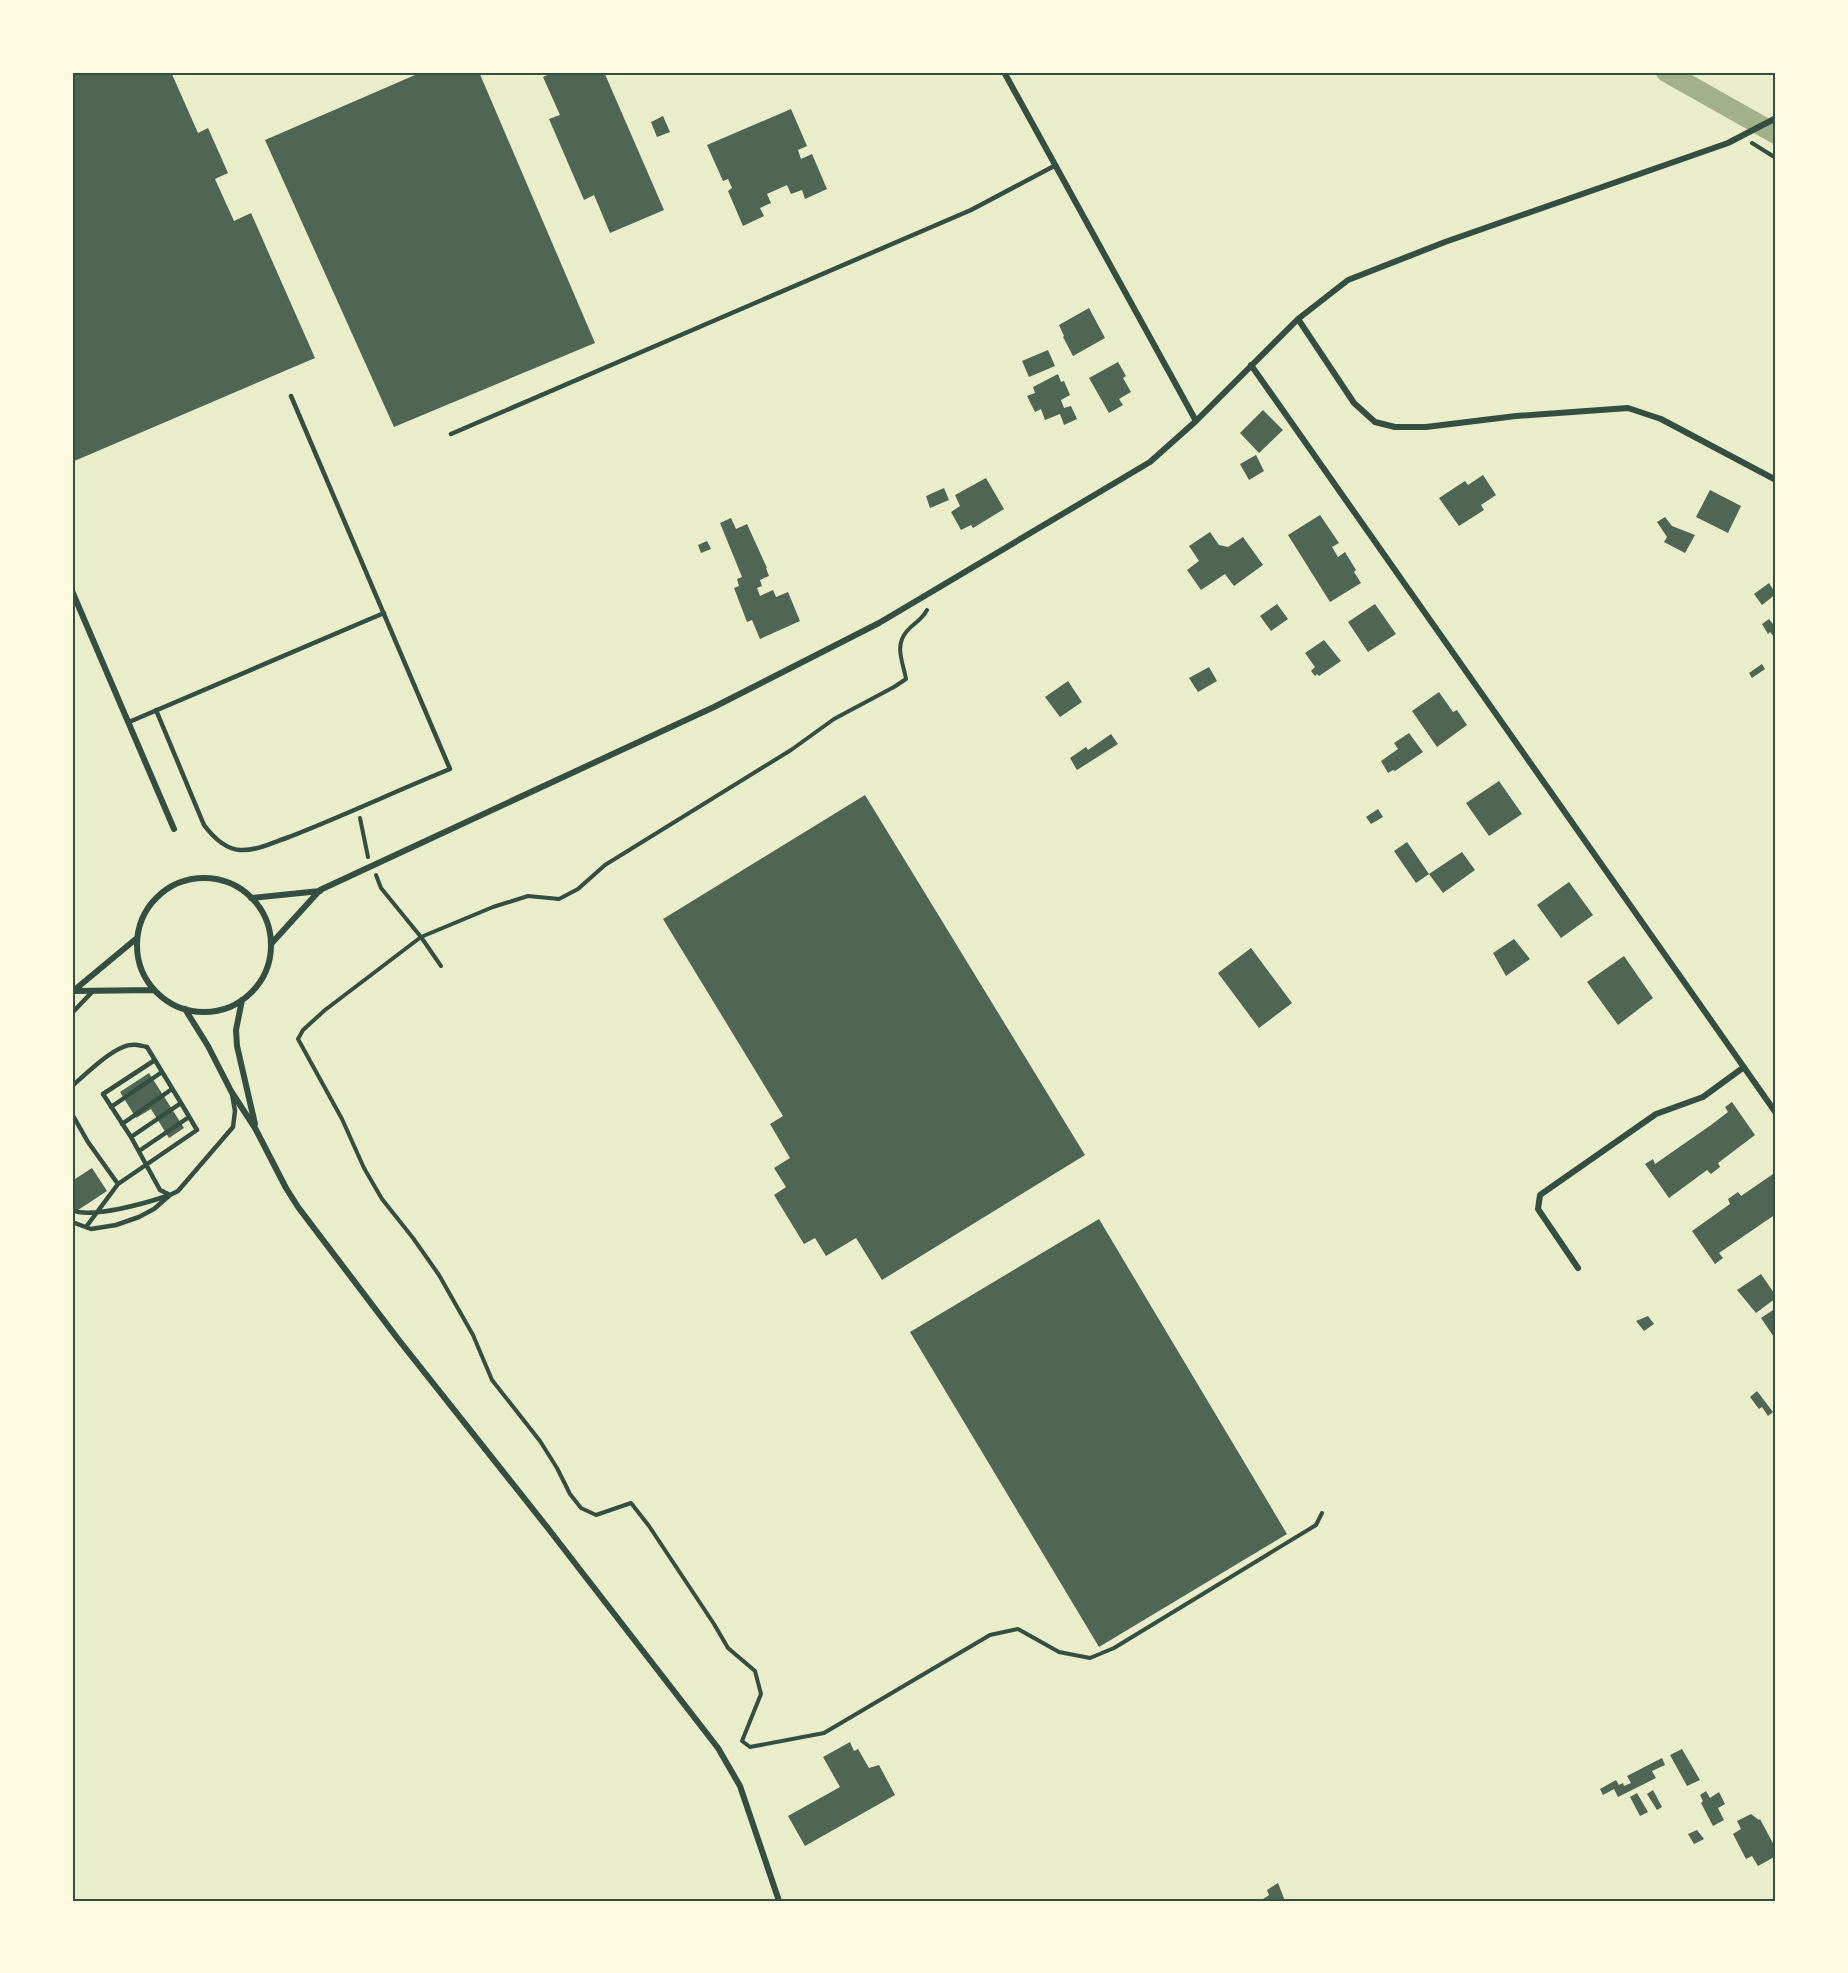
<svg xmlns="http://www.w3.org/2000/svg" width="1848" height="1973" viewBox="0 0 1848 1973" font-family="Lato,sans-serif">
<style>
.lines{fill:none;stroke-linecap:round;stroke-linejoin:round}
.canal{stroke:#a3b18a;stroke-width:20}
.building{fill:#4f6655}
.path{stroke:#344e41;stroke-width:4}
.service{stroke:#344e41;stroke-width:4.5}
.minor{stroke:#344e41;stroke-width:6}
.neatline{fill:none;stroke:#344e41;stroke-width:2}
</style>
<rect width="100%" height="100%" fill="#e9edc9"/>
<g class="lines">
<path class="canal" d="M1666,72L1776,134"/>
</g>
<path class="building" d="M72,72H171L198,133L208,128L228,173L215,179L234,221L251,213L315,358L72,462Z
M422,72H479L595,343L394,427L265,140Z
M555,72H604L664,210L610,233L594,195L584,200L549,119L560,115L543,77Z
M791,109L807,146L798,150L801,159L812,154L827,189L805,199L802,190L791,194L787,185L767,194L771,203L760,208L764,216L743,226L728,191L732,188L728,179L723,181L707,145Z
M663,116L670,132L657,137L651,122Z
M1089,308L1105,338L1073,356L1063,337L1064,336L1059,325Z
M1048,350L1055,366L1029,377L1022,361Z
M1118,362L1126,376L1123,378L1131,392L1119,399L1123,405L1109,413L1089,378Z
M1058,374L1061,382L1064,381L1070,395L1061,400L1064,408L1071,406L1077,419L1064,425L1060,414L1045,420L1041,409L1035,412L1027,396L1035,393L1033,387Z
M1263,410L1283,430L1259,453L1240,433Z
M1256,455L1264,471L1249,480L1240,464Z
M1483,475L1496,495L1481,505L1484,510L1459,526L1439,498L1465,481L1468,485Z
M986,478L1004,509L973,528L971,525L961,530L951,512L960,506L955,495Z
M944,488L949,500L930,508L926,496Z
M1710,490L1741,506L1728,533L1696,517Z
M1320,515L1339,543L1332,547L1338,557L1345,552L1356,570L1354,572L1361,583L1330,602L1288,535Z
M1665,517L1672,526L1695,535L1685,553L1664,542L1667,537L1657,522Z
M731,518L736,529L747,524L767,568H766L769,576L760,580L762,586L757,588L760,596L773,590L776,597L788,592L800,621L760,639L752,620L747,622L734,588L739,586L737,579L742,577L720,523Z
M1210,532L1219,545L1228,547L1243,537L1263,565L1234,586L1225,574L1201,590L1187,570L1199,561L1189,546Z
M707,541L711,549L701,553L698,545Z
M1769,583L1776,594L1762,605L1754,594Z
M1277,604L1288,619L1271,631L1260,616Z
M1375,604L1396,634L1368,652L1348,622Z
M1769,619L1776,628V639L1770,632L1768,634L1762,624Z
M1324,640L1341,661L1319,676L1317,674L1315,676L1311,671L1315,667L1305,653Z
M1762,664L1765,669L1752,678L1749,673Z
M1209,667L1217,681L1198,692L1189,678Z
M1068,681L1082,702L1060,717L1045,697Z
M1439,692L1453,712L1457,710L1467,725L1437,747L1412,711Z
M1409,733L1423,752L1395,771L1393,770L1388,773L1381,761L1398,749L1394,743Z
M1111,734L1118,744L1077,770L1070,758L1086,747L1088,750Z
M1499,781L1522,814L1489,836L1466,803Z
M865,795L1085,1155L882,1280L856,1238L826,1256L815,1238L804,1244L774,1195L786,1187L774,1168L790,1158L770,1124L783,1116L663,919Z
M1378,809L1383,817L1371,824L1366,817Z
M1407,842L1429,874L1416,883L1394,851Z
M1462,852L1475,870L1443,893L1429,874Z
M1569,882L1593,915L1561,938L1537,905Z
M1514,939L1530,959L1506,976L1493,953Z
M1251,948L1292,1003L1259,1028L1218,973Z
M1624,956L1653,998L1618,1025L1587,982Z
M149,1073L184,1128L169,1138L151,1109L136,1118L120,1092Z
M1732,1102L1755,1135L1718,1163L1720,1167L1711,1174L1707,1170L1669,1198L1645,1164L1653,1159L1655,1164L1711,1125L1728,1112L1725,1107Z
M92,1168L107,1191L72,1214V1181Z
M1776,1172V1214L1719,1253L1723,1258L1715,1264L1692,1231L1730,1204L1728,1199L1738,1192L1741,1196Z
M1099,1219L1287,1534L1099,1647L910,1332Z
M1761,1274L1776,1296V1298L1756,1313L1737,1290Z
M1776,1308V1340L1761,1318Z
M1648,1316L1654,1324L1644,1331L1636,1321Z
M1757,1391L1773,1412L1768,1416L1762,1407L1759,1409L1750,1397Z
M850,1742L854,1751L858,1749L869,1768L879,1765L895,1795L805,1846L788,1816L840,1787L823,1757Z
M1682,1749L1700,1780L1687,1786L1670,1755Z
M1662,1758L1665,1765L1652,1771L1656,1778L1618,1797L1614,1789L1603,1795L1600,1789L1616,1780L1619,1785L1623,1783L1624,1786L1631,1783L1627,1776Z
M1653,1790L1662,1807L1657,1810L1647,1794Z
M1706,1791L1710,1798L1719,1792L1725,1804L1718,1808L1724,1820L1713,1826L1701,1803L1703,1801L1700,1795Z
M1637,1793L1648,1812L1640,1816L1630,1797Z
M1751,1814L1759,1820L1760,1819L1776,1849V1856L1758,1866L1752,1856L1746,1859L1733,1834L1741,1829L1737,1821Z
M1697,1830L1704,1839L1694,1844L1688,1834Z
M1278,1883L1285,1901H1260L1269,1895L1267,1890Z"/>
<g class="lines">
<path class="path" d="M1752,143L1776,158
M927,610C921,621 915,622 907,631C894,646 903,662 906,679L894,687L834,719L791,750L605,865L578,889L559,899L528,896L493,907L421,937L325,1010L303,1030L298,1039L342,1119L364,1168L382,1199L413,1238L439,1275L473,1335L492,1380L540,1441L557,1468L570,1494L581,1508L596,1515L631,1503L649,1526L714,1624L728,1648L755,1671L761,1694L742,1741L750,1747L824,1733L990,1635L1018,1629L1059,1652L1090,1658L1114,1648L1316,1525L1322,1513
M360,818L368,857
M376,875L381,888L421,937L441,966"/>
<path class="service" d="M451,434L971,210L1056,165
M156,710L204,825C213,837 225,849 240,850C257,851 274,842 289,837C343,816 396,791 450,769L291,396
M129,722L384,613
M72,1013L93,991
M72,1086C86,1074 106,1054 123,1047C131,1043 139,1045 147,1047L181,1103L131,1137L160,1190L170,1195L178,1191L233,1127L235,1111L232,1094
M111,1107L162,1072
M72,1114L88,1142L118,1184L86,1227
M122,1124L172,1089
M131,1137L103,1094L155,1060
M139,1151L189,1117
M118,1184L197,1130L181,1103
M72,1210C91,1219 146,1203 167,1196
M72,1222L91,1229L116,1225L139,1217L154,1209L170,1195"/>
<path class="minor" d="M1004,72L1196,421
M1298,319L1354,403L1375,422L1395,427H1426L1516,416L1628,408L1661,419L1776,480
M1251,365L1776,1113
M72,591L174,829
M137 945a67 67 0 1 1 134 0a67 67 0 1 1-134 0Z
M251,898L320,891
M271,944L320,890L714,707L879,623L1150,462L1196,421L1298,319L1348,280L1445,242L1728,143L1776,118
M75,991L154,990
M72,992L137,938
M242,1000L236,1030L237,1046L255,1124
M185,1009L208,1046L231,1091L255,1128L286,1188L298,1207L398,1339L547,1527L718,1748L740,1786L779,1901
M1578,1268L1538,1209L1540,1195L1656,1114L1703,1097L1744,1067"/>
</g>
<rect width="1848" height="1973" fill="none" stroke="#fefae0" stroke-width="147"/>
<rect x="74" y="74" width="1700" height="1826" class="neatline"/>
</svg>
